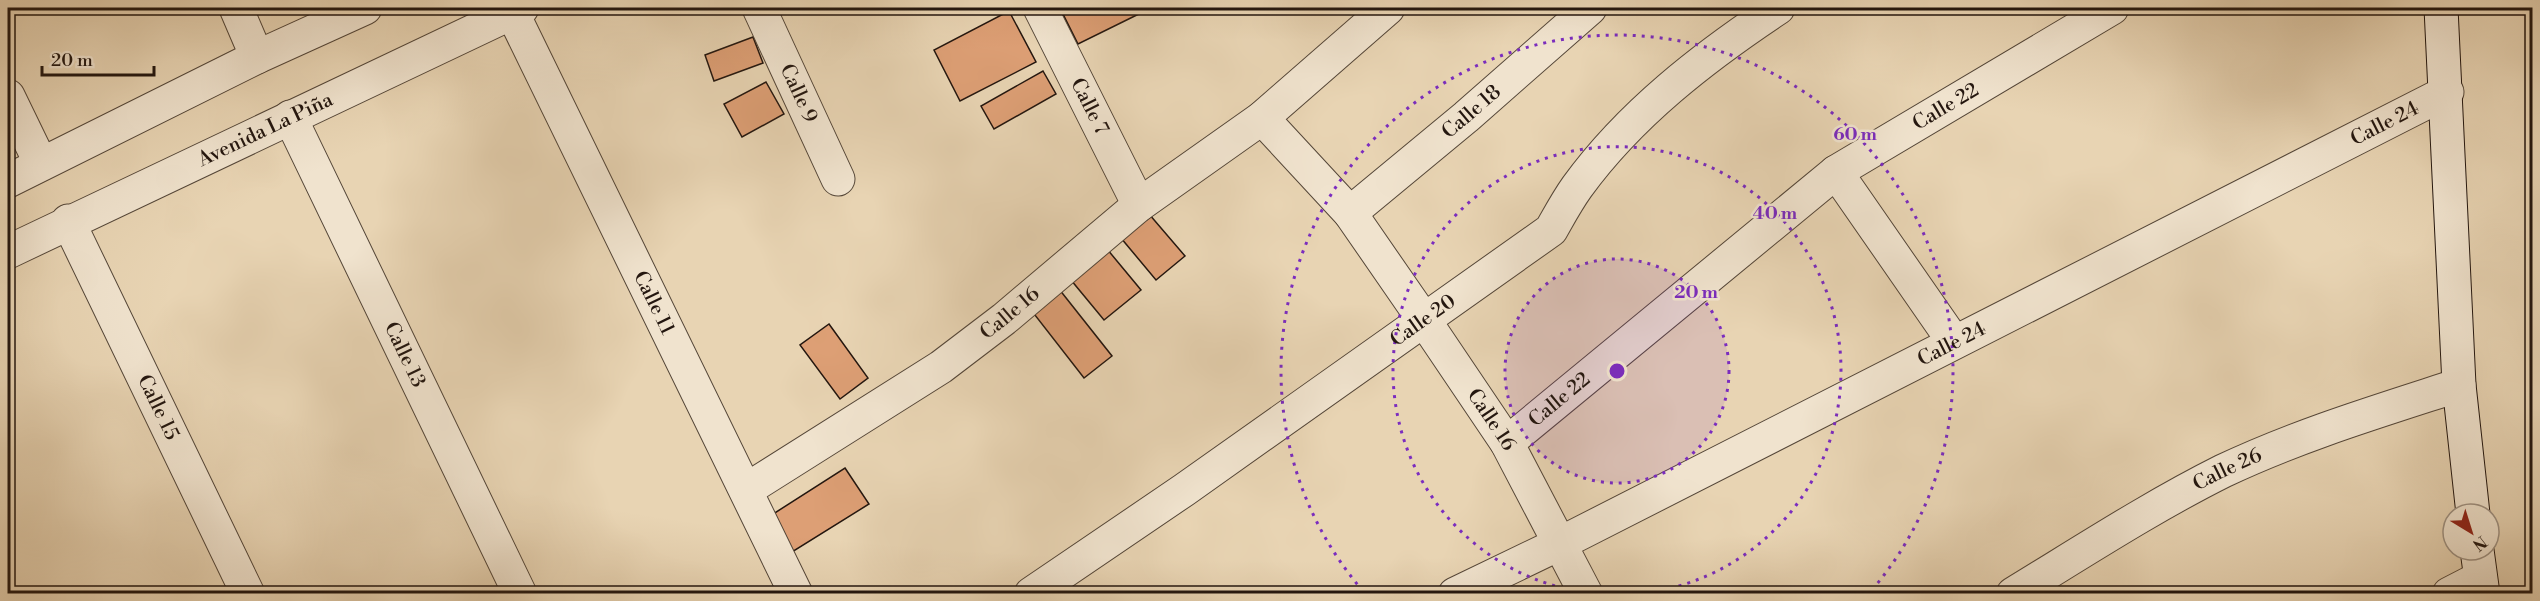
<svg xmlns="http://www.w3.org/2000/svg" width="2540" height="601" viewBox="0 0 2540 601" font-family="'Libre Bodoni',serif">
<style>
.building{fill:#dd9f75;stroke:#23160f;stroke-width:1.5}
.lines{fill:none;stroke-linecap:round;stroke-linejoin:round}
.minor-casing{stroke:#544638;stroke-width:35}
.secondary-casing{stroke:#23160f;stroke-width:35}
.minor{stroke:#f0e3ce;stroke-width:33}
.secondary{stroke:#f0e3ce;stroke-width:33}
.ring{fill:none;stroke:#7b2cbf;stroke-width:3;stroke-dasharray:3 6}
.labels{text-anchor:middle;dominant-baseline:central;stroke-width:5;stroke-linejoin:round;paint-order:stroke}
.street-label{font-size:20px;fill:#23160f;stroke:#f0e3ce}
.centre{fill:#7b2cbf;stroke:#f0e3ce;stroke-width:3}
.ring-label{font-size:18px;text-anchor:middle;font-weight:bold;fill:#7b2cbf;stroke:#f0e3ce;stroke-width:5;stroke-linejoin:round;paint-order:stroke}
</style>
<rect width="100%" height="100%" fill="#e8d4b3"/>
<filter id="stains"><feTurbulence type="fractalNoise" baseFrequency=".00333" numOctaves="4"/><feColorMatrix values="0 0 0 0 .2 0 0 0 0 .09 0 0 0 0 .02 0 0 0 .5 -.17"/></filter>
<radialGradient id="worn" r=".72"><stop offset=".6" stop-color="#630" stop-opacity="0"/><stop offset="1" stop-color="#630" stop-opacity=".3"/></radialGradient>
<path class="building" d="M1060,8H1151L1078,44Z
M1009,11L1036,62L960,101L934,50Z
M753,37L763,63L714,81L705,55Z
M1043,71L1056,94L994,129L981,106Z
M766,82L784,114L742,137L724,104Z
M1149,214L1185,256L1156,280L1121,238Z
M1107,249L1141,290L1104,320L1071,280Z
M1059,289L1112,356L1084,378L1031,310Z
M829,324L868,378L840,399L800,345Z
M845,468L869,504L792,552L770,516Z"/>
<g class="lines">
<g class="minor-casing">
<g id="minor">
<path d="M236,8L257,57"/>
<path id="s1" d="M510,8L796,594"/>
<path id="s2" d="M759,8L838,179"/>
<path id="s3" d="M1040,8L1139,205"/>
<path d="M8,96L41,164"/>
<path id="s4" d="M290,117L520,594"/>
<path id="s5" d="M1262,118L1350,213L1424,320L1507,443L1586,594"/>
<path d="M1836,172L1954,342"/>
<path d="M8,181L257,57L365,8"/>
<path id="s6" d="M1350,213L1466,117L1590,8"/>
<path id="s7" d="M68,221L248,594"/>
<path id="s8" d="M8,252L522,8"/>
<path id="s9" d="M1507,443L1836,172L2112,8"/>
<path id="s10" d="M746,490L941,367L1004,319L1139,205L1262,118L1388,8"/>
<path id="s11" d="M1031,594L1184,490L1551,230C1559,216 1567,201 1577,187C1630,114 1704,57 1778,8"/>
<path id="s12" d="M1455,594L1561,543L2447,92"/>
<path id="s13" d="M2013,594C2082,552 2151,507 2223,471C2299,435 2379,411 2459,385"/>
<path d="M2449,594L2480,578"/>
</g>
</g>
<g class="secondary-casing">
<path id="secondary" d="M2441,8L2459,385L2473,514
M2477,550L2483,594"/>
</g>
<use href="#minor" class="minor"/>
<use href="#secondary" class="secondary"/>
</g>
<circle cx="1617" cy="371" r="112" fill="#7b2cbf" fill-opacity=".12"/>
<g class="ring">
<circle cx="1617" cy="371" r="112"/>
<path d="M1590 593A224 224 0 1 1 1644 593"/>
<path d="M1363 591A336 336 0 1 1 1871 591"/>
</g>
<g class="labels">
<g class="street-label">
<text stroke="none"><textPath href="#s2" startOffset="94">Calle 9</textPath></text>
<text stroke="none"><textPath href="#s3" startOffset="110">Calle 7</textPath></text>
<text stroke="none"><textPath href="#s9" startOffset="554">Calle 22</textPath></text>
<text stroke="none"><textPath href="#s6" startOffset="158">Calle 18</textPath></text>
<text stroke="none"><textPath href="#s12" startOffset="1042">Calle 24</textPath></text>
<text stroke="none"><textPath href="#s8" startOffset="285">Avenida La Piña</textPath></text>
<text stroke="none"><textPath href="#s1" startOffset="328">Calle 11</textPath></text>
<text stroke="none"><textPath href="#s10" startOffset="318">Calle 16</textPath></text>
<text stroke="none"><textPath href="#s11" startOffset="478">Calle 20</textPath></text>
<text stroke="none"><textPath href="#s12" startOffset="556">Calle 24</textPath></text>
<text stroke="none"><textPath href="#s4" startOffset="264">Calle 13</textPath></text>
<text stroke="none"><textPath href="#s9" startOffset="68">Calle 22</textPath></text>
<text stroke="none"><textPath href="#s7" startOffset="207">Calle 15</textPath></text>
<text stroke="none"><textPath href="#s5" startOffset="380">Calle 16</textPath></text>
<text stroke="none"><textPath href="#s13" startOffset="248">Calle 26</textPath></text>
</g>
</g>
<circle cx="1617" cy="371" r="9" class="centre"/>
<g class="ring-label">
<text x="1855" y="140">60 m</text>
<text x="1775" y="219">40 m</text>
<text x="1696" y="298">20 m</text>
</g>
<rect width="2540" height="601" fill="none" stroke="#e8d4b3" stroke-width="30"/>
<rect x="9" y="9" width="2522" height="583" fill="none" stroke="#23160f" stroke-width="3"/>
<rect x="15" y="15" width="2510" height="571" fill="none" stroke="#23160f" stroke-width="1.5"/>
<g transform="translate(2471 532) rotate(142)"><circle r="28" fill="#f0e3ce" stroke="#9e9182" stroke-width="1.5"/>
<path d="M0-4.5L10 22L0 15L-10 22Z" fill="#8f2418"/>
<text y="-9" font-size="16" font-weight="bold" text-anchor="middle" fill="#23160f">N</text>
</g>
<path d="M42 66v9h112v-9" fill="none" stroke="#23160f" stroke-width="3"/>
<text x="51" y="66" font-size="18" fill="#23160f" stroke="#f0e3ce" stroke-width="4.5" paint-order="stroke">20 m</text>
<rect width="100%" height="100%" filter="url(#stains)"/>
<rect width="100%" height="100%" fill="url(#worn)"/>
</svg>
